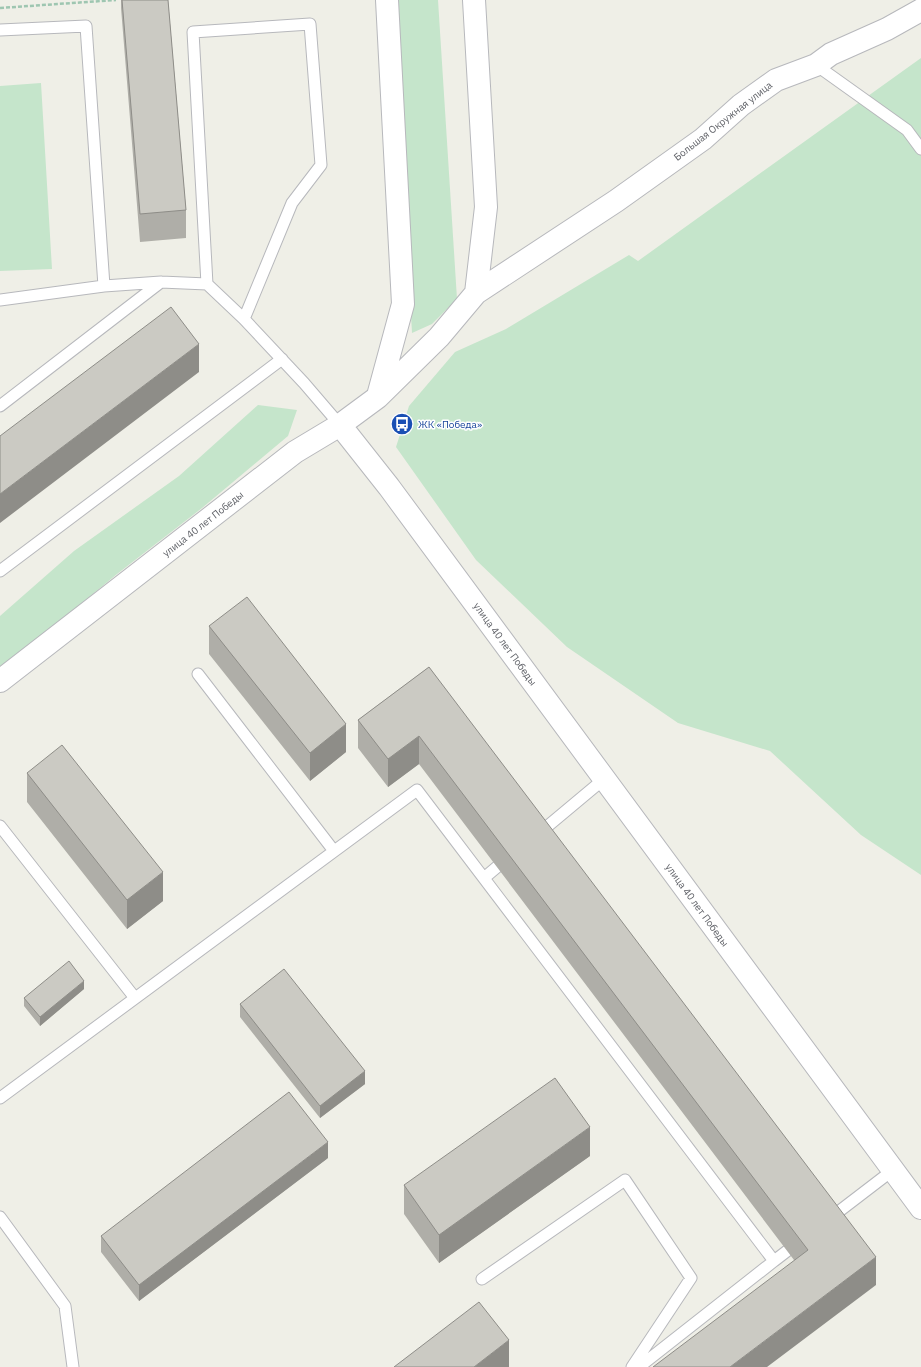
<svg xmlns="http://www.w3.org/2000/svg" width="921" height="1367" viewBox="0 0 921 1367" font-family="'IBM Plex Sans',sans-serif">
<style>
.green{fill:#c5e5cb}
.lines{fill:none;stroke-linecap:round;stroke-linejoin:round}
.lane-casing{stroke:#b7b8bc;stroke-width:13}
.street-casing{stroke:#b7b8bc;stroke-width:24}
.path{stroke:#9ec6b1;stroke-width:2.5;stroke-dasharray:4 2;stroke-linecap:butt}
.lane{stroke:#fff;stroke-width:11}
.street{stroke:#fff;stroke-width:22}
.wall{fill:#afaea8}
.shaded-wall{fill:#8e8d88}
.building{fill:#cbcac3;stroke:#8e8d88}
.labels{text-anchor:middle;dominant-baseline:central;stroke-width:3;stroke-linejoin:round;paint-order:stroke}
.street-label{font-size:10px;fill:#5e6066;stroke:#fff}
.transit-label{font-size:10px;fill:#164399;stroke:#fff;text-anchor:start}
</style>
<rect width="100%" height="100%" fill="#efefe7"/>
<path class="green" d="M394,0H438L457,299L432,324L412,333Z
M921,58V875L861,835L770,751L678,723L567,647L476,560L396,447L409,406L455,352L506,329L629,255L638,261Z
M41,83L52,269L0,271V86Z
M258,405L297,410L288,436L202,508L117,574L41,637L0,669V616L74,551L179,476Z"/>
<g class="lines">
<g class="lane-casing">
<path id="lane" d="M0,30L86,26L104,286
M816,65L907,130L921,149
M207,284L193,32L310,24L321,165L292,203L244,319
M0,300L104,286L161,282L207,284L244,319L304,383L340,425
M0,406L161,282
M0,571L282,359
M198,674L334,851
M0,826L135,998
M537,835L604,779
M484,878L497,867
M0,1098L417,790L774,1261L639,1367
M0,1217L65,1306L73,1367
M829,1219L893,1170
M774,1261L787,1251
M482,1279L625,1180L691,1278L632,1367"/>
</g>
<g class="street-casing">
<path id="street" d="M474,0L486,207L476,293
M378,396L403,304L387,0
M340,425L389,487L921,1208
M0,681L295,452L340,425L378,397L439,337L476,293L616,201L703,139L741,105L776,80L816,65L831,54L887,29L921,10"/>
</g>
<path class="path" d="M0,8L116,0"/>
<use href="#lane" class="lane"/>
<use href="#street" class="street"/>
</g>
<path class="wall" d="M121,0H168L186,210V238L140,242L121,8Z
M209,626L346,752L310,781L209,654Z
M429,667L876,1285L794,1260L419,764L388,787L358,748V720Z
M27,773L163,901L127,929L27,802Z
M84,989L40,1026L24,1006V998Z
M240,1004L365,1084L320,1118L240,1017Z
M590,1156L439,1263L404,1214V1185Z
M328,1158L139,1301L101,1252V1236Z"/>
<path class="shaded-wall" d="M199,344V372L0,523V494Z
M346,724V752L310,781V753Z
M419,736V764L388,787V759Z
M163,872V901L127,929V900Z
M84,981V989L40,1026V1017Z
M365,1071V1084L320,1118V1106Z
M590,1127V1156L439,1263V1235Z
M328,1142V1158L139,1301V1285Z
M876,1257V1285L767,1367H730Z
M509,1340V1367H474Z"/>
<path class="building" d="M122,0H168L186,210L140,214Z
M171,307L199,344L0,494V436Z
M247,597L346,724L310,753L209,626Z
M429,667L876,1257L730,1367H653L808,1250L419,736L388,759L358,720Z
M62,745L163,872L127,900L27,773Z
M69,961L84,981L40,1017L24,998Z
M284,969L365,1071L320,1106L240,1004Z
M555,1078L590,1127L439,1235L404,1185Z
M289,1092L328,1142L139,1285L101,1236Z
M479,1302L509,1340L474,1367H394Z"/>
<defs>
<g id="bus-disc" transform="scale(1.15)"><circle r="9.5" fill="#1a4fb4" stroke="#fff"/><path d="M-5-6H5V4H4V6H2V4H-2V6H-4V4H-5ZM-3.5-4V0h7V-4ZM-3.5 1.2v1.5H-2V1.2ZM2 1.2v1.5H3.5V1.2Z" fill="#fff"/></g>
</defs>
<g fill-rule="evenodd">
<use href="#bus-disc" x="402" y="424"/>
</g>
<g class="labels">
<g class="street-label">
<text transform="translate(723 121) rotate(-38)">Большая Окружная улица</text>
<text transform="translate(203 524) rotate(-38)">улица 40 лет Победы</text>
<text transform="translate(505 644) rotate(54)">улица 40 лет Победы</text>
<text transform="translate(697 905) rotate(54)">улица 40 лет Победы</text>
</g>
<g class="transit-label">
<text x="418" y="424">ЖК «Победа»</text>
</g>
</g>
</svg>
